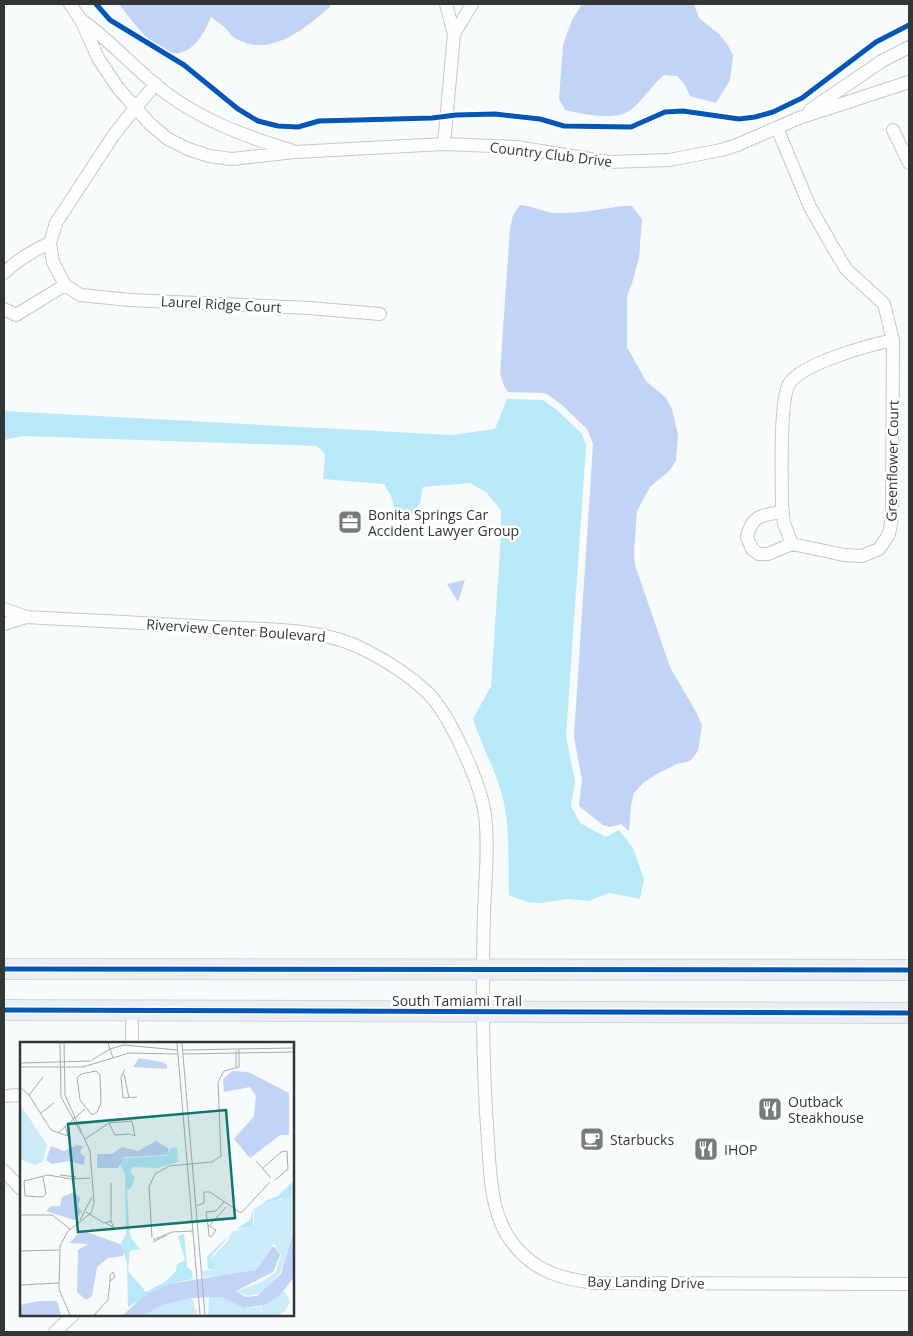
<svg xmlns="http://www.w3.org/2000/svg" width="913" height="1336" viewBox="0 0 913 1336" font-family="'Open Sans',sans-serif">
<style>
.forest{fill:#b7e9f9}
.water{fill:#c2d4f6}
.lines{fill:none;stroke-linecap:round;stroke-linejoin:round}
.minor-casing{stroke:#c5c8c9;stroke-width:14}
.primary-casing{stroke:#d3d5d6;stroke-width:22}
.minor{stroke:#fefeff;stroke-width:12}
.primary{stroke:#e9eff4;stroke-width:20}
.cycleway-casing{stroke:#fff;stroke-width:8}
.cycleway{stroke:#0057b8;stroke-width:5}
.labels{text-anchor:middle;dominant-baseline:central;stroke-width:5;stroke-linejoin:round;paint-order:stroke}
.street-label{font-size:14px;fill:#323637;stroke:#fff}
.poi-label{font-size:14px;fill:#323637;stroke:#fff;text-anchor:start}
.inset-road{fill:none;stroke:#a8acad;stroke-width:1}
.view{fill:#0f766e;fill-opacity:0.15;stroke:#0f766e;stroke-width:2.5}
.inset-edge{fill:none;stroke:#323637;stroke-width:2.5}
</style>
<rect width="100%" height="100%" fill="#f7fbfc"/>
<path class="forest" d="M507,399L543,400L557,410L582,434L586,446L566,737L575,781L571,806L580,823L606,837L619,830L633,848L644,879L640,899L609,893L589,901L567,899L541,903L527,902L509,895C508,864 510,833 504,803C498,773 482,748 473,719L491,686L501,534V510L486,492L470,483L423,487L420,504L409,517L397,515L391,496L384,484L323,479L325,454L317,446L23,436L4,440V411L452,435L495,429Z"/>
<path class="water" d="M119,4H331L329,8C304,29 269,59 235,38C230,35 228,30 224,27C220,23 215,20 211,17C203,36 190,60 164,52C153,48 126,14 119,4Z
M582,4H694L699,18L719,34L727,44L733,55L730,80L716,103L690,96L685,85L677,76L664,75C651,86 643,101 629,111C615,121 581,114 565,110L559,99L563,45L572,20Z
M520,205C534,206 545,213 558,213C575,213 593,211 609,208C618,207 624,205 632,206L642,219L639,258L632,283L627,296V347L646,381L666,398L672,409L678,435L676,461L669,471L650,487L637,511L634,552L635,565L670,667L696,712L702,725L698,751L690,761L677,764L655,775L643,783L634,793L631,805L629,831L621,824L610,827L603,825L579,806L582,780L574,737L593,444L587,429L562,405L547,394L543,393L508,392L504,386L500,373L510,228L513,215Z
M465,580L458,602L447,584Z"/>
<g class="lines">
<g class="minor-casing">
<path id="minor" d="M70,4L81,20L98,58L118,88L150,124L168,139L188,149L209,156L232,159L295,152L444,144L516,147L609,162L669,160L721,150L737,145L799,118L909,82
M83,21C113,43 137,71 166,93C205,122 245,136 290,150
M454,34L472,4
M156,84L135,108L113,136L56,223L50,243L53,262L65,285L80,295L130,300L309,308L380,314
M810,110L882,61L909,47
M777,128L810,207L834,249L846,269L884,304L893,340L892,518L889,534L879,549L862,556L844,555L792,544L768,554H759L752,549L747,537C752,515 762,515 782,512
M893,130L909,163
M444,144L454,34L446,4
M4,273C18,259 32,251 50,243
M4,309L16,315L65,285
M792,544L784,523L782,506C782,482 779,401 789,384C802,363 870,345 893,340
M4,609L26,617C87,620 149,623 210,627C259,629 322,627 365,650C387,661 410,676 428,693C450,715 481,784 485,815C489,847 485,880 484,913C482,988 482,1065 488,1141C490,1176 491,1217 514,1245C536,1272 562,1279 595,1283L909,1284
M4,624L26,617
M132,1044V1011
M4,1096L21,1095
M4,1171L21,1189
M55,1332L73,1315"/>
</g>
<g class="primary-casing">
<path id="primary" d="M4,969L909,970
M4,1010L909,1013"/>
</g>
<use href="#minor" class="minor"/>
<use href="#primary" class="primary"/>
<g class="cycleway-casing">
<path id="cycleway" d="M96,4L110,20L184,65L238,109L258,121L278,126L298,127L319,121L432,118L456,115L495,114L540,119L564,126L631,127L665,112L683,111L739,119L755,117L773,112L802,98L876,42L909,25
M4,969L909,970
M4,1010L909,1013"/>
</g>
<use href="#cycleway" class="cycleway"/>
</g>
<defs>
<g id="office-square" transform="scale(1.25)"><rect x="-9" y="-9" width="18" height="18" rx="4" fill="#777b7c" stroke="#fff"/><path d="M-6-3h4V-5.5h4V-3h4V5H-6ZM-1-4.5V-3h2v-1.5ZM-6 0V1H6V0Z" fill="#fff"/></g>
<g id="restaurant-square" transform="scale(1.25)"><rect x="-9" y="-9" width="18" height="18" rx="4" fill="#777b7c" stroke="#fff"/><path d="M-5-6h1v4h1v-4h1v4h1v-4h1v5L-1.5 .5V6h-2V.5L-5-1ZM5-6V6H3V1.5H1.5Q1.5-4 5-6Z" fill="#fff"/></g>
<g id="cafe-square" transform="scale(1.25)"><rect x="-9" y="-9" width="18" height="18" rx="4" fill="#777b7c" stroke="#fff"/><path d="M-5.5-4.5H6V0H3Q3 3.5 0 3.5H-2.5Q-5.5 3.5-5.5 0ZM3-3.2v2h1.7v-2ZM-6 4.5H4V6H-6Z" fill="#fff"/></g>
</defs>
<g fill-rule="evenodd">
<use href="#office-square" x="350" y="522"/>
<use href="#restaurant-square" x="770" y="1109"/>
<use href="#cafe-square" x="592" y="1139"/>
<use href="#restaurant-square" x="706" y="1149"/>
</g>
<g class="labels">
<g class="street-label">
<text transform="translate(551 154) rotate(7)">Country Club Drive</text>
<text transform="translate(221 304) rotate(3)">Laurel Ridge Court</text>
<text transform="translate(892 461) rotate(-89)">Greenflower Court</text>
<text transform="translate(236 630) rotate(4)">Riverview Center Boulevard</text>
<text x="457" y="1000">South Tamiami Trail</text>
<text transform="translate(646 1282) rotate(1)">Bay Landing Drive</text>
</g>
<g class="poi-label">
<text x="368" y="514">Bonita Springs Car<tspan x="368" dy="16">Accident Lawyer Group</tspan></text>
<text x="788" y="1101">Outback<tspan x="788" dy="16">Steakhouse</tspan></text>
<text x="610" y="1139">Starbucks</text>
<text x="724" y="1149">IHOP</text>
</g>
</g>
<g transform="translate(20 1042)">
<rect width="274" height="274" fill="#f7fbfc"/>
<path d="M0,62L27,103L23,120L15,123L0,117ZM274,146V186L265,218L260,231L244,250L228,254L217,249L242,240L256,230L261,213L254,201L236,228L206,234L183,235L182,229L194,227L189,218L207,200L212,190L234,183V168L248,159L261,158ZM265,249L270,260L265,269L259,273H242L241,265ZM189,255H201L224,266L240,265L242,273H188ZM172,256L177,273H125L142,263Z" fill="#c9ecf8"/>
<path d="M157,105L158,120L138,126L113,125L110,129L115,136L111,146L107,148L109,182L111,196L120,207L110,209L108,229L126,250L145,240L156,229L157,222L165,218L158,194L164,192L167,225L172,229L173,237L147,242L108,265L107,220L100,203L106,192L105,132L99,121L104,116L147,114L151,106ZM272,140L274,146L268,155L244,161L233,169V184L216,187L230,178L233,168L247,158L258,154ZM214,188L190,216L194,220V227H188L187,215Z" fill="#b7e9f9"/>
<path d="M119,16L142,20L147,23V27L113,25ZM212,29L228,30L269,51V93H260L230,116L214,97L234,74L236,54L230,45L204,50L203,37ZM136,99L149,107L147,113L104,115L98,126H77V112H92L102,105L118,109ZM57,103L63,104L60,110L65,115L64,123L48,119L32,122L26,118L31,104L44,109ZM54,150L60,156L58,164L62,170L54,178L26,169L31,164H40L42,155ZM61,188L100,202L103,209V214L88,216L77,225L72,254L66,258L57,250L58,208L68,202L50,201ZM274,188V235L261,252L245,263L224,266L201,255L172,256L142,263L125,273H103L124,254L148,242L236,228L252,205H255L260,213L253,230L216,249L226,255L237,254L261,232ZM19,259H37L41,273H0V263Z" fill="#c2d4f6"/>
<path class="inset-road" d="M40,1L41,55L61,91M44,1L45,53L70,109L74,161L71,171L48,189L40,204L39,247L50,273M88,1L93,16M157,1L180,273M162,1L185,273M163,8L274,6M216,9V25M163,12L274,10M72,18L90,7L104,3L157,8M0,21L71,19M0,25H63L109,11L157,12M105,27L101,35L103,56L117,55M76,29L80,33L81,61L77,70L72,73L60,58L57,36L61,32ZM104,32L109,56M0,45L9,53L31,88L48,94L45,84M9,53L23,35M21,71L34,61M89,81L95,93L110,92M39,90L65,67M65,97L89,81L112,79L115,94L110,92M236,119L251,136M243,126L261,110L267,109L268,127L255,138M40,133L56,135M23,155L5,154L4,139L28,133L51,137L70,136M23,155L26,152L23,135M176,164L184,161V150H190L221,171L250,140M66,170L84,181L91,179V141M0,173H32L50,187M60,178L72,155M86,181L94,186L91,179M188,183L196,188L191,195L189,194L188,183L186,170L196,169L204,160M190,183L206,165M132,196L129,145L135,132L149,124L192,120L201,114L198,40L204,29L219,25V7M133,198L152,190L173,189M133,200L147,193M0,209L39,208M93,230L95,235L90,239V233ZM0,243L39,241M74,273L88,258L90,239"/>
<path class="view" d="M206,68L215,176L58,190L48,82Z"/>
<rect width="274" height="274" class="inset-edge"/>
</g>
<rect width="913" height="1336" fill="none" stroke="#323637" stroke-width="10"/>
</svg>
